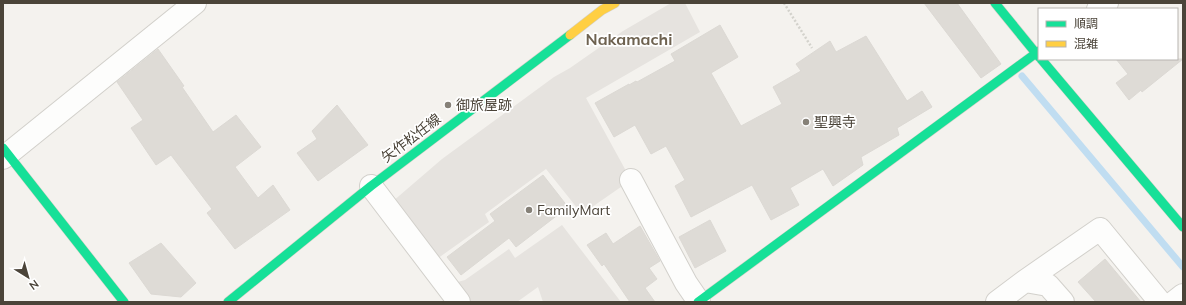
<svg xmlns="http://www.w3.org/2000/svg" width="1186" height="305" viewBox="0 0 1186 305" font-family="Mulish,'Noto Sans JP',sans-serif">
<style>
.parking{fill:#e6e3df}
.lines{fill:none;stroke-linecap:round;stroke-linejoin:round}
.stream{stroke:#c0ddf1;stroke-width:7}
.building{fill:#dedbd6;stroke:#dcd9d4}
.street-casing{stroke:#d2d0cb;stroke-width:24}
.fast-casing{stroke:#d3cfc5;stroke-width:10}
.slow-casing{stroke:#d3cfc5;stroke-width:10}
.path{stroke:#d3d2cc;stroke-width:2.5;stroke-dasharray:2 2;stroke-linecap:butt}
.street{stroke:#fdfdfc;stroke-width:22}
.fast{stroke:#16e098;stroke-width:9}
.slow{stroke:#ffcf43;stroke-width:9}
.poi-dot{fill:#868178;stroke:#fff;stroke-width:1.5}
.labels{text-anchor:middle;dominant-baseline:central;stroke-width:3.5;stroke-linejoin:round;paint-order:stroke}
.poi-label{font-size:14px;fill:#4b4439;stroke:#fff;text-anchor:start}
.street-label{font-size:14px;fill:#4b4439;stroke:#fff}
.quarter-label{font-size:16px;font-weight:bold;fill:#6e6250;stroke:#fff}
</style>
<rect width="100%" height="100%" fill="#f4f2ee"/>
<path class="parking" d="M671,3H685L700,32L586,98L631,180L582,214L546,169L485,214L489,222L434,261L392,202L442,159L554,77L570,68L623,31Z
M562,225L621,302H543L538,287L517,302H469L454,283L465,280L509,249L515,258Z"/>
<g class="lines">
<path class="stream" d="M1022,76L1183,267"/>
</g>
<path class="building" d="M924,3H957L1001,64L981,78Z
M720,25L738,57L711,73L741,126L782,104L773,87L801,71L796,64L830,41L836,52L866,36L907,101L922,91L932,107L897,128L899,135L861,157L863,165L833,186L823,169L790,188L799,205L771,220L752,185L691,217L675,186L685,180L666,146L651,154L635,125L614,137L595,103L629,84V85L636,81L637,82L675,61L671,54Z
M158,49L184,86L182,87L213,132L236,115L261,147L235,167L258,198L273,185L290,210L235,249L207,213L212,209L171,155L156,165L131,128L143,120L117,82Z
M1116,59H1183L1142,92L1141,90L1129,100L1116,83L1128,74Z
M337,105L368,145L318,181L297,153L317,139L312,131Z
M543,175L568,207L516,247L509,238L461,275L447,257L495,221L490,214Z
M710,220L726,251L695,268L679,237Z
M640,226L660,261L649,268L657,279L645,288L655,302H630L604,264L602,266L587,245L606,233L613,244Z
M161,243L196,283L181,297L151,294L129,263Z
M1105,259L1141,302H1096L1078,282Z"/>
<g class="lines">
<g class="street-casing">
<path id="street" d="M1098,9L1107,3
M3,158L195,3
M631,180L686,283L699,302
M371,186L459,302
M1025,281L1100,229L1160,302
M997,302L1025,281L1048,285L1063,302
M1174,302L1183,295"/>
</g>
<g class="fast-casing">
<path id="fast" d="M995,3L1039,57
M1041,59L1183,227
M3,148L124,302
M228,302L371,186L570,35
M698,302L1039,51"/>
</g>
<g class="slow-casing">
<path id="slow" d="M570,35L602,10L615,3"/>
</g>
<path class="path" d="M784,3L812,48"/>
<use href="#street" class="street"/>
<use href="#fast" class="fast"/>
<use href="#slow" class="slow"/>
</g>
<g class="poi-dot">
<circle cx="448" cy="105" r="4"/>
<circle cx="806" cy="122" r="4"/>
<circle cx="529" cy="210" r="4"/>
</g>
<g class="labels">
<g class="poi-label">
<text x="456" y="105">御旅屋跡</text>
<text x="814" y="122">聖興寺</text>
<text x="537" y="210">FamilyMart</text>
</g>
<g class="street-label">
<text transform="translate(411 138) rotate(-37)">矢作松任線</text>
</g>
<g class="quarter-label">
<text x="629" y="39">Nakamachi</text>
</g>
</g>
<rect width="1186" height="305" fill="none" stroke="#4b4439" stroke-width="8"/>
<rect x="1038" y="8" width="140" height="52" fill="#ffffff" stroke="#b7b4b0"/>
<rect x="1046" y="21" width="20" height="6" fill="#16e098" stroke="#b7b4b0"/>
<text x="1074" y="28" font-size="12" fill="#4b4439">順調</text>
<rect x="1046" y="41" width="20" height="6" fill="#ffcf43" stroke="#b7b4b0"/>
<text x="1074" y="48" font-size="12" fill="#4b4439">混雑</text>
<g transform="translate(28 277) rotate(143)" stroke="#ffffff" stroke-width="3" paint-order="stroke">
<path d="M0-3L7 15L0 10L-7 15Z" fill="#4b4439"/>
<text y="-6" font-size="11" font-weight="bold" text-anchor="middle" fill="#4b4439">N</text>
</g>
</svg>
